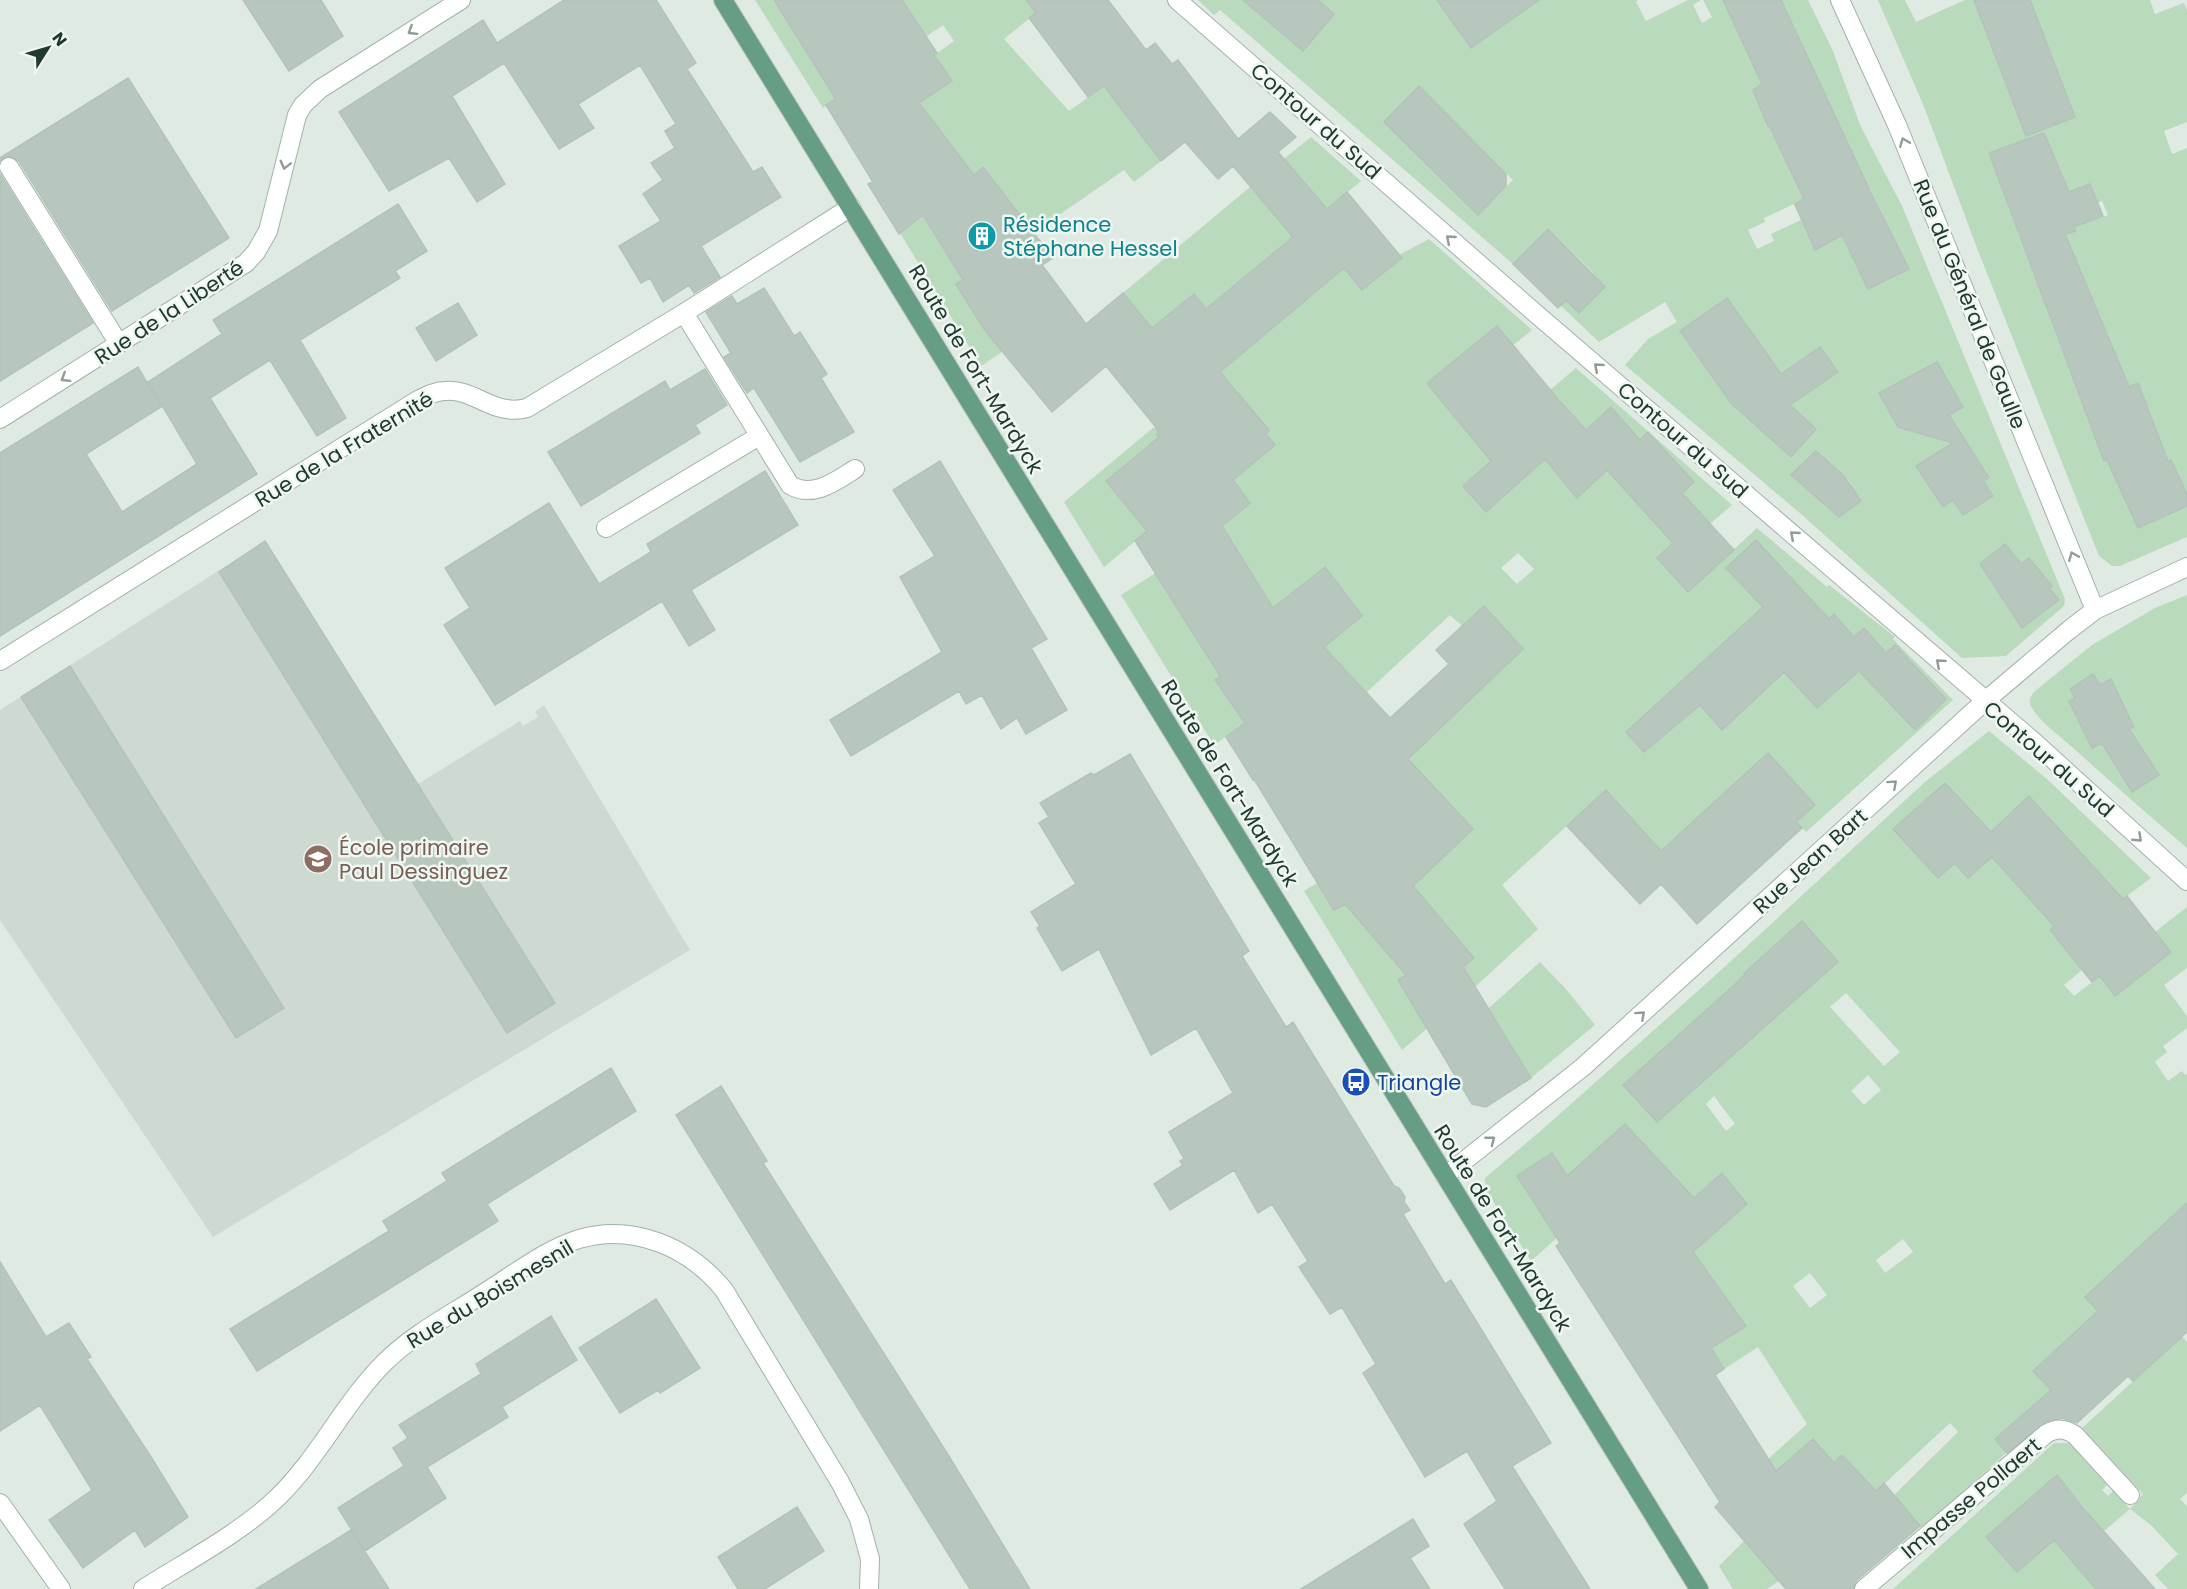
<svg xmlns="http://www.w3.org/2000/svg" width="2187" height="1589" viewBox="0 0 2187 1589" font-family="Poppins,sans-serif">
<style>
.built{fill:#ced9d2}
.green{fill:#b9dabc;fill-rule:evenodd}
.building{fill:#b8c7be;stroke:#b2c3b9;stroke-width:1.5}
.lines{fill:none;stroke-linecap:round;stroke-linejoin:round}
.minor-casing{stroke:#a2b1a9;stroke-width:20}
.major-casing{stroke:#bcc4c0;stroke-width:20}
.minor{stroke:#fff;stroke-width:18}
.major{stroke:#669d85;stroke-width:18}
.oneway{stroke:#909c96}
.labels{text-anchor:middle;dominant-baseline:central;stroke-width:5;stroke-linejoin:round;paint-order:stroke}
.street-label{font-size:21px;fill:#21392e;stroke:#eff7f2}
.culture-label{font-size:21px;fill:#0d838f;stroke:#eff7f2;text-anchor:start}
.education-label{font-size:21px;fill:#785e54;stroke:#eff7f2;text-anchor:start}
.transit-label{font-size:21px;fill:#164399;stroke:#eff7f2;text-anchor:start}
</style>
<rect width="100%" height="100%" fill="#dfeae3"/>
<path class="built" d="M265,541L418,784L520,721L523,726L538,717L535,712L544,705L690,950L213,1237L0,920V710Z"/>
<path class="green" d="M755,0H773L784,17L811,0H1026L1036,13L1004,39L1069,111L1104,86L1161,161L1134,182L1124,170L1033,233L984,167L974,175L919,103L918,67L954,41L943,25L823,108Z
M1198,0H1266L1256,12L1303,51L1334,14L1318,0H1638L1636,2L1646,21L1688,0H1701L1693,5L1702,23L1712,17L1703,0H1808L1833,51L1860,125L1902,206L2065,599L2064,606L2006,656L1962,658L1801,514L1625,365L1648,339L1677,322L1665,302L1599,342L1560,305L1593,273L1549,229L1513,264L1220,10L1214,15ZM1762,84L1782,119L1768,126L1766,121L1768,120L1753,90ZM1419,86L1513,180L1478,214ZM1843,132L1861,173L1785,159ZM1871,191L1909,269L1868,288L1842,236L1815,249L1804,226ZM1794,204L1801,220L1771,234L1774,241L1757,249L1748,230L1765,222L1764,218ZM1727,298L1770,359L1696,320ZM1816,451L1851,483L1821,501Z
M1878,0H1905L1916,22L1965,0H2013L1979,13L2009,92L2058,74L2030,0H2150L2155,14L2184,3L2187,10V122L2164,131L2172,154L2187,148V537L2120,566H2112L2099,556L1977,248L1925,109ZM2102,201L2108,215L2074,227L2076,231L2065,234L2084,283L2043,298L2018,233ZM2089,291L2112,347L2105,374L2121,368L2129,387L2138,383L2147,406L2091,427L2046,308Z
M1311,137L1361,181L1206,309L1194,294L1184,301L1196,317L1190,322L1178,307L1152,328L1143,317L1102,352L1095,344L1085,352L1072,335L1086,323L1098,337L1134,307L1123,293L1250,187L1265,204L1298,177L1284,159Z
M923,216L963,280L956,284L987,334L993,331L1005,350L981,366L900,233Z
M1429,239L1532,330L1511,347L1427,383L1462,426L1550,390L1576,368L1732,505L1710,524L1702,516L1657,558L1688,592L1757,528L1827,587L1829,585L1895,637L1893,639L1953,700L1806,832L1749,771L1661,851L1606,790L1502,885L1538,929L1463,998L1402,1050L1304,891L1317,883L1335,910L1373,886L1398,767L1513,658L1487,631L1462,626L1450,615L1367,692L1331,654L1313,669L1261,646L1215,680L1245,723L1214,745L1121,595L1201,544L1250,502L1242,492L1142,450L1106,481L1144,528L1171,505L1174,509L1104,567L1064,502L1154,427L1159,434L1157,435L1172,454L1164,419L1344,268L1363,290L1399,255ZM1559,399L1582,425L1486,512L1464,485ZM1611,407L1640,440L1648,432L1694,482L1657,516L1611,466L1577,498L1560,477L1577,460L1591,425ZM1254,413L1269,430L1266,434L1275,445L1255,462ZM1518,553L1534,569L1517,584L1501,568ZM1834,614L1854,637L1864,629L1877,644L1838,689L1817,708L1808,699L1805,640ZM1721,646L1716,723L1700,705L1687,716L1667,694ZM1417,891L1451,930L1403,972L1369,932Z
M2187,595V848C2148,815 2110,781 2072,747C2059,735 2041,723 2032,708C2028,702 2030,696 2035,691L2092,645L2155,608ZM2111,679L2134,726L2092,748L2069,701Z
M1989,731L2048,780L2151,878L2123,899L2074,848L2075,846L2030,796L1993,830L1986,850L2050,895L2064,947L2082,970L2064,985L2074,996L2100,976L2115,995L2155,932L2187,907V968L2164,985L2187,1016V1028L2163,1046L2167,1052L2155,1062L2168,1081L2182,1071L2185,1075L2187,1074V1203L2086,1297L2098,1311L2033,1371L2051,1390L1995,1439L2006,1453L1922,1529L1894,1495L1958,1432L1950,1423L1871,1496L1843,1456L1834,1463L1813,1439L1758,1487L1748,1477L1807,1424L1758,1347L1724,1369L1711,1348L1746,1326L1730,1303L1708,1318L1583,1199L1552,1153L1517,1176L1553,1233L1588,1210L1531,1261L1486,1190L1485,1178L1544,1128L1719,972L1925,782ZM1802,921L1838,962L1761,1019L1732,986L1745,974L1744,972ZM1846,993L1900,1052L1884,1066L1830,1007ZM1868,1075L1881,1090L1864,1105L1851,1091ZM1714,1096L1735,1124L1726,1131L1706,1104ZM1721,1174L1747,1204L1693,1252ZM1903,1239L1913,1252L1885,1273L1876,1260ZM1810,1273L1827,1295L1810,1308L1793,1286Z
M1540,962L1565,988L1595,1025L1531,1078L1489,1008Z
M2165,1317L2187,1342V1493L2180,1499L2187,1506V1589H2168L2155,1575L2178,1554L2152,1526L2130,1509L2071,1559L2096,1589H1893L2054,1443H2069L2107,1485L2102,1490L2108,1496L2113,1491L2130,1509L2143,1494L2082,1428L2163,1354ZM2057,1476L2087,1511L2017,1572L1987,1536Z
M1744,1541L1779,1581L1767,1589H1733L1719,1566Z"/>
<path class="building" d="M243,0H321L343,36L289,71Z
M564,0H656L696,63L687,69L753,172L762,167L781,197L701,246L720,277L694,293L689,285L663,302L650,278L641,283L619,246L661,221L643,194L663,180L651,163L675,148L665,131L676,124L640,65L578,104L594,128L559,149L504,63L452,96L505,184L477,202L449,158L389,191L339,112L483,20L497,43Z
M774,0H902L937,53L934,55L952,81L919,103L974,175L983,167L1053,258L1042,265L1086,324L1123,293L1152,328L1194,294L1206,309L1293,237L1233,166L1218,179L1185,142L1161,161L1104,86L1088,97L1029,18L1036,13L1026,0H1108L1146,50L1155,43L1172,64L1178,60L1238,139L1270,112L1296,137L1278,152L1327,209L1347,192L1402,258L1362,290L1344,268L1220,372L1269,430L1266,434L1275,445L1233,480L1250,503L1222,526L1273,608L1325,567L1362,616L1324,647L1390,718L1449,664L1436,650L1484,606L1523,649L1408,759L1473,829L1413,886L1474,958L1463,967L1531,1078L1486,1107L1472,1104L1398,980L1406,975L1345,904L1334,910L1254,779L1253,780L1226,737L1245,723L1215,680L1220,676L1135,541L1147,531L1106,481L1159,437L1157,435L1159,434L1155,426L1106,366L1052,412L984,329L956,284L963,280L923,215L899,234L868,184L873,182L826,105L836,99Z
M1243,0H1318L1334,14L1303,51Z
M1437,0H1539L1471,48Z
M1723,0H1781L1870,191L1909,269L1868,289L1842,235L1815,250L1795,204L1804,199L1769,125L1768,126L1753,90L1762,84Z
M1974,0H2030L2075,117L2026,136Z
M128,78L229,238L112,311L19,161L9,156L0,161V158Z
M1419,86L1506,174V186L1478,215L1384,122Z
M2044,133L2069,192L2090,184L2103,216L2074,227L2076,231L2065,234L2129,387L2138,383L2168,461L2171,460L2187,494V506L2138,528L2107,460L2104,461L1989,153Z
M0,174L93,323L0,381Z
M398,204L427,251L395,271L400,278L300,340L346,418L317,436L270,360L210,398L257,474L0,636V453L138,367L161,407L86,454L122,512L197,464L148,382L222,334L213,320Z
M1548,229L1605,287L1579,313L1566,300L1558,308L1513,264Z
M764,288L794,336L800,332L827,374L821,378L854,432L800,462L754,388L747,393L724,357L731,353L706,312L732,296L737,304Z
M1727,298L1781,374L1820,347L1838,372L1790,405L1816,429L1791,457L1731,403L1680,331Z
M458,303L477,335L436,361L416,328Z
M1497,326L1558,399L1586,430L1611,407L1640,440L1648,432L1694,482L1682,493L1734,550L1688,592L1657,558L1673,543L1607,470L1577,498L1545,459L1486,512L1463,486L1491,461L1427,383Z
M1937,362L1963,407L1949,415L1989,478L1983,481L1993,496L1963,515L1953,500L1943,507L1916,466L1953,443L1898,427L1879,393Z
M705,369L727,405L695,425L700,433L581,506L548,452L665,381L670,390Z
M1816,451L1844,476L1861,501L1839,517L1791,475Z
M940,461L1047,639L1031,648L1067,710L1026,734L1017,718L1001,729L982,695L966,704L959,691L851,756L830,720L942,652L900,577L935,556L893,490Z
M765,471L798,525L691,590L715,630L689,646L662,601L495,705L444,625L470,608L445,568L549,503L599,584L651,552L647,544Z
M1756,540L1829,619L1834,614L1854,637L1864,628L1886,653L1895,645L1946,699L1915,730L1859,671L1817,708L1784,672L1722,730L1700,705L1644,752L1626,732L1763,607L1726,568Z
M265,541L555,1003L507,1033L219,572Z
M2005,544L2021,564L2029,558L2052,586L2049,588L2059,600L2022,628L1980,564Z
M70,666L284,1008L236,1038L21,697Z
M2093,674L2100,685L2111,679L2134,727L2129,729L2159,775L2132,792L2102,743L2092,748L2069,701L2075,698L2070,689Z
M1768,753L1815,805L1796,822L1802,828L1697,924L1661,884L1640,904L1567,826L1606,790L1661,851Z
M1130,754L1249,951L1242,956L1286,1027L1293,1022L1394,1186L1399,1188L1405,1197L1404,1202L1410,1210L1403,1214L1445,1284L1451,1280L1551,1443L1512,1466L1590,1589H1505L1464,1524L1497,1501L1467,1451L1425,1477L1363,1373L1376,1364L1342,1307L1330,1314L1299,1267L1308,1261L1272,1204L1258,1213L1234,1170L1170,1210L1154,1184L1183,1165L1180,1161L1184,1159L1169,1132L1233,1093L1196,1028L1151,1055L1099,949L1062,971L1037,928L1040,926L1031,912L1076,884L1039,823L1049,817L1040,803L1091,773L1094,775Z
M1945,783L1991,832L2029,796L2123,899L2127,896L2171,952L2115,996L2100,976L2092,982L2050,930L2054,926L1992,857L1968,878L1955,863L1938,878L1893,829Z
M1802,921L1838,962L1657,1122L1623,1085L1732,987L1745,974L1744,973Z
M611,1068L636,1111L487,1204L498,1221L257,1371L230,1329L389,1231L383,1221L447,1181L442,1173Z
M721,1086L767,1161L763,1163L947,1453L1030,1589H970L676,1115Z
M1625,1124L1694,1198L1722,1173L1747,1204L1693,1252L1746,1326L1711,1348L1724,1369L1715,1375L1776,1471L1813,1439L1834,1463L1842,1455L1876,1491L1884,1483L1920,1526L1857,1580L1853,1589H1786L1715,1507L1720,1502L1556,1246L1560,1243L1517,1176L1552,1153L1567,1176Z
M2187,1203V1332L2133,1381L2128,1376L2077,1423L2062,1418L2046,1422L2007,1453L1995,1439L2051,1390L2033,1371L2098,1311L2085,1297Z
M0,1262L46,1337L69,1323L91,1357L87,1359L151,1457L188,1517L145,1547L135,1530L83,1568L49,1520L92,1490L40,1405L0,1431Z
M656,1299L700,1368L660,1393L658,1390L620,1413L579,1348Z
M551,1316L577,1360L502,1407L508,1417L427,1467L446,1498L365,1551L338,1508L404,1466L393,1448L408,1438L399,1425L481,1374L476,1364Z
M2057,1475L2083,1508L2155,1589H2096L2054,1540L2017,1572L1986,1537Z
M797,1507L824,1551L765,1589H738L718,1557Z
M1413,1519L1429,1546L1410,1558L1430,1589H1301Z
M351,1530L389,1589H256Z"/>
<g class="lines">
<g class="minor-casing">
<path id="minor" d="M1177,0L1534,312L2033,741L2187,881
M1840,0L1897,125L2095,610
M9,167L119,344
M684,313L790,485C813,499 836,481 855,469
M0,419L246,263L256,252L268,231L297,115L303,105L320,89L461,0
M606,528L759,436
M0,661L418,400C426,396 435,391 445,391C475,388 493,417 527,408L684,313L851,207
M1445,1176L1583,1067L1985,701L2069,630L2095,610L2187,567
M0,1503L61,1589
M143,1589C187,1561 241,1533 278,1497C319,1457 344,1403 384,1363C412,1335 448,1316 481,1295C512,1276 544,1250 579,1239C633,1223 689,1247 724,1290L840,1482L859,1519L870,1559L869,1589
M1864,1589L2046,1434C2057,1428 2064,1428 2075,1435L2130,1495"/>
</g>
<g class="major-casing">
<path id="major" d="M723,0L1699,1589"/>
</g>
<use href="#minor" class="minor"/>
<use href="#major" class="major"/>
</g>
<defs><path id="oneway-chevron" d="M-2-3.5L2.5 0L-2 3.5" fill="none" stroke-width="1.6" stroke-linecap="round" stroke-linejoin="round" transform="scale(1.5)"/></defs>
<g class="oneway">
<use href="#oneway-chevron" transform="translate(412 31) rotate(148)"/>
<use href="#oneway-chevron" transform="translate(1904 142) rotate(-112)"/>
<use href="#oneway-chevron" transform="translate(285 165) rotate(104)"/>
<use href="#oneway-chevron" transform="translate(1450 239) rotate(-139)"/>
<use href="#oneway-chevron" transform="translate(1598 367) rotate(-139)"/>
<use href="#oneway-chevron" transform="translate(65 378) rotate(148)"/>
<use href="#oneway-chevron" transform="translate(1794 535) rotate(-139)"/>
<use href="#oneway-chevron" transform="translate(2073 556) rotate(-112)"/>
<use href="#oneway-chevron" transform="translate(1940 663) rotate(-139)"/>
<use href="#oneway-chevron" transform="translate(1893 784) rotate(-42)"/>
<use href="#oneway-chevron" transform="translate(2138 838) rotate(43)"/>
<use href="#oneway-chevron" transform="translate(1641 1015) rotate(-42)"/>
<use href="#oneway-chevron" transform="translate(1491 1140) rotate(-38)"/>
</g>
<defs>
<g id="building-disc" transform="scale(1.5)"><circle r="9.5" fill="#0f9aa8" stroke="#eff7f2"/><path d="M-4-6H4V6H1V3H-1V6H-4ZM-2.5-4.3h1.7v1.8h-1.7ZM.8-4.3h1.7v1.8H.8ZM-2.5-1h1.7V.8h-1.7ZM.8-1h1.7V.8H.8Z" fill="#fff"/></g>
<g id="school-disc" transform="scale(1.5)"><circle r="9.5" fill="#8d6e63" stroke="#eff7f2"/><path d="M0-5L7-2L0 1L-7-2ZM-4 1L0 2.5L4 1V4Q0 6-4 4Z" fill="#fff"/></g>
<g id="bus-disc" transform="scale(1.5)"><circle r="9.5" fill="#1a4fb4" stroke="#eff7f2"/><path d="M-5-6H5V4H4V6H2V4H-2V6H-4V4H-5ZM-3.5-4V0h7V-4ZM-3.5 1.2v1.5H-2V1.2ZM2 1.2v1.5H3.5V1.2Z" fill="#fff"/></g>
</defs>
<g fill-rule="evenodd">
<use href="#building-disc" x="982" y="236"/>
<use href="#school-disc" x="318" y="859"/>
<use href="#bus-disc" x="1356" y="1082"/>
</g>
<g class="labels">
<g class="street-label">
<text transform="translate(1316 121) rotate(41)">Contour du Sud</text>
<text transform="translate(1970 304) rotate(68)">Rue du Général de Gaulle</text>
<text transform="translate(169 312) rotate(-33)">Rue de la Liberté</text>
<text transform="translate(976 369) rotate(59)">Route de Fort-Mardyck</text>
<text transform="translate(1683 440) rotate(41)">Contour du Sud</text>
<text transform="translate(344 449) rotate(-31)">Rue de la Fraternité</text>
<text transform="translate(2049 759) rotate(41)">Contour du Sud</text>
<text transform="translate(1230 783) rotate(58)">Route de Fort-Mardyck</text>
<text transform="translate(1810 861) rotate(-42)">Rue Jean Bart</text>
<text transform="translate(1503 1228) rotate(58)">Route de Fort-Mardyck</text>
<text transform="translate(490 1294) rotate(-31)">Rue du Boismesnil</text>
<text transform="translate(1971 1498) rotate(-40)">Impasse Pollaert</text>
</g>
<g class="culture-label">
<text x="1003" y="224">Résidence<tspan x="1003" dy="24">Stéphane Hessel</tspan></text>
</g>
<g class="education-label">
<text x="339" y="847">École primaire<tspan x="339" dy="24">Paul Dessinguez</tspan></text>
</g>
<g class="transit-label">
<text x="1377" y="1082">Triangle</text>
</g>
</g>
<g transform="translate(48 48) rotate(53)" stroke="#eff7f2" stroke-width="4.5" paint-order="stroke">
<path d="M0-4.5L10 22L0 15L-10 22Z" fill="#21392e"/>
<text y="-9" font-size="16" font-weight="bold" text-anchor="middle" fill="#21392e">N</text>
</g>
</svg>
